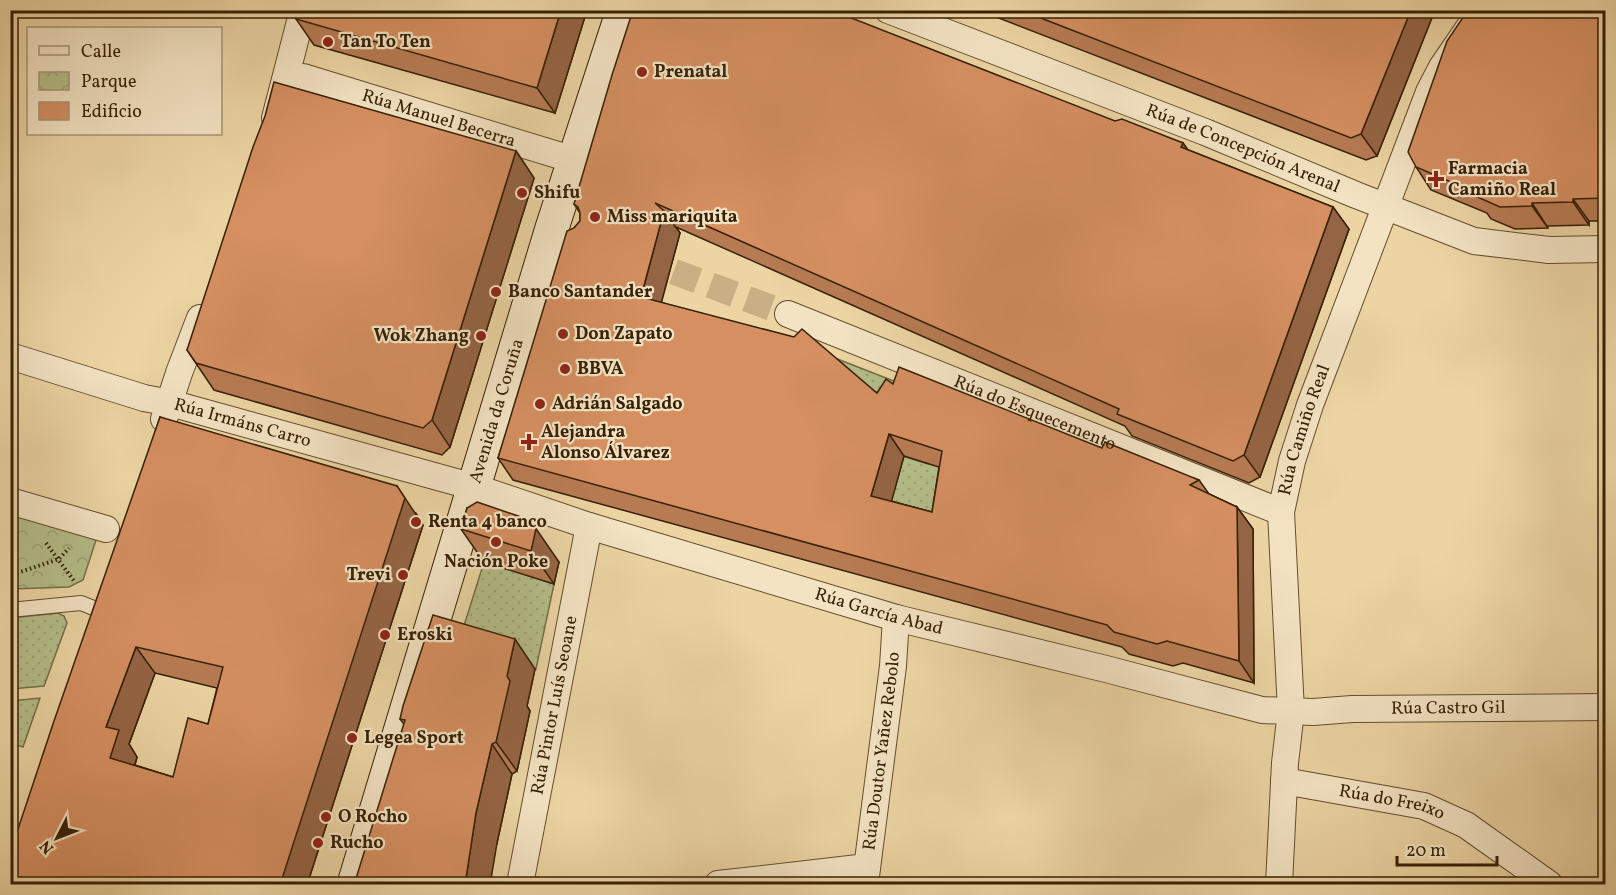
<svg xmlns="http://www.w3.org/2000/svg" width="1616" height="895" viewBox="0 0 1616 895" font-family="Vollkorn,serif">
<style>
.grass{fill:url(#grass-dots);stroke:#756e47;stroke-width:1.5}
.park{fill:url(#park-crowns);stroke:#756e47;stroke-width:1.5}
.lines{fill:none;stroke-linecap:round;stroke-linejoin:round}
.street-tunnel{stroke:#c8b084;stroke-width:26;stroke-dasharray:26 13;stroke-linecap:butt}
.lane-casing{stroke:#644d2d;stroke-width:16}
.street-casing{stroke:#644d2d;stroke-width:28}
.secondary-casing{stroke:#362006;stroke-width:35}
.path{stroke:#362006;stroke-width:4;stroke-dasharray:1.5 3;stroke-linecap:butt}
.lane{stroke:#f3e3c3;stroke-width:14}
.street{stroke:#f3e3c3;stroke-width:26}
.secondary{stroke:#f3e3c3;stroke-width:33}
.wall{fill:#b77b53;stroke:#362006;stroke-width:1.5;fill-rule:evenodd}
.shaded-wall{fill:#956444;stroke:#362006;stroke-width:1.5}
.building{fill:#d58f61;stroke:#362006;stroke-width:1.5;fill-rule:evenodd}
.poi-dot{fill:#8f2418;stroke:#f3e3c3;stroke-width:2}
.labels{text-anchor:middle;dominant-baseline:central;stroke-width:4.5;stroke-linejoin:round;paint-order:stroke}
.poi-label{font-size:18px;font-weight:bold;fill:#362006;stroke:#f3e3c3;text-anchor:start}
.street-label{font-size:18px;fill:#362006;stroke:#f3e3c3}
</style>
<defs>
<pattern id="grass-dots" width="8" height="8" patternUnits="userSpaceOnUse" patternTransform="scale(1.5)"><rect width="8" height="8" fill="#b4bd88"/><path d="M2 2h.1M6 6h.1" fill="none" stroke="#9ba274" stroke-width="1.8" stroke-linecap="round"/></pattern>
<pattern id="park-crowns" width="20" height="18" patternUnits="userSpaceOnUse" patternTransform="scale(1.5)"><rect width="20" height="18" fill="#b4bd88"/><path d="M2 6a3 3 0 1 1 6 0M12 15a3 3 0 1 1 6 0" fill="none" stroke="#9ba274"/></pattern>
</defs>
<rect width="100%" height="100%" fill="#ecd4a3"/>
<filter id="stains"><feTurbulence type="fractalNoise" baseFrequency=".00333" numOctaves="4"/><feColorMatrix values="0 0 0 0 .2 0 0 0 0 .09 0 0 0 0 .02 0 0 0 .5 -.17"/></filter>
<radialGradient id="worn" r=".72"><stop offset=".6" stop-color="#630" stop-opacity="0"/><stop offset="1" stop-color="#630" stop-opacity=".3"/></radialGradient>
<path class="grass" d="M817,351L914,389L883,407Z
M893,453L928,464L964,465L947,534L887,518Z
M484,562L554,584L536,669L458,645Z
M58,613L64,616L67,623L44,686L11,689V618Z
M40,698L23,747L11,743V701Z"/>
<path class="park" d="M10,504L97,537L83,580L69,587L11,589Z"/>
<g class="lines">
<path class="street-tunnel" d="M637,258L777,310"/>
<g class="lane-casing">
<path id="lane" d="M10,610L81,603L101,611"/>
</g>
<g class="street-casing">
<g id="street">
<path id="s1" d="M888,10L1205,132L1356,195L1474,241L1549,250L1606,249"/>
<path id="s2" d="M303,77L574,160"/>
<path d="M275,118L303,10"/>
<path id="s3" d="M788,314L1281,512"/>
<path id="s4" d="M10,356L144,398L170,403L474,487L589,526L896,618L1106,669L1262,710L1313,712L1352,709L1606,707"/>
<path d="M164,419L179,373L200,318"/>
<path d="M10,501L106,529"/>
<path id="s5" d="M1284,781L1424,806L1466,825L1549,884"/>
<path id="s6" d="M520,884L589,526"/>
<path d="M718,884L867,867"/>
<path id="s7" d="M865,884L893,666L896,618"/>
<path id="s8" d="M1279,884L1285,763L1291,711L1281,512L1292,461L1310,405L1429,92L1442,67L1481,10"/>
</g>
</g>
<g class="secondary-casing">
<g id="secondary">
<path id="s9" d="M354,884L552,228L623,10"/>
</g>
</g>
<path class="path" d="M46,543L74,581
M17,573L59,559L69,548"/>
<use href="#lane" class="lane"/>
<use href="#street" class="street"/>
<use href="#secondary" class="secondary"/>
</g>
<path class="wall" d="M587,10L555,113L314,45L296,19Z
M978,10H1435L1377,156L1366,160Z
M1605,10V221H1589V225L1547,226L1548,228L1515,229L1491,219L1487,213L1431,190L1416,167Z
M1115,121L1183,143L1188,150L1333,207L1349,229L1260,477L1249,483L1132,436L1125,426L676,227L680,233L661,302L877,393L893,384L1102,448L1199,480L1209,494L1237,507L1253,529L1254,683L1183,663L1173,666L1129,654L1122,647L513,480L498,458L574,228L580,221V213L574,204ZM904,456L939,467L932,512L891,501Z
M516,151L534,178L450,447L442,455L214,390L187,350Z
M160,417L416,513L423,525L307,885H10ZM155,673L217,688L208,724L173,777L135,765L137,757L129,744Z
M467,508L559,562L554,584L484,562L461,529Z
M535,669L527,706L530,711L517,771L512,774L497,843L400,719Z"/>
<path class="shaded-wall" d="M561,10H587L555,113L537,88Z
M1411,10H1435L1377,156L1361,134Z
M1183,143L1198,165L1181,147Z
M516,151L534,178L450,447L432,420Z
M1573,199L1589,221V225L1573,202Z
M1532,203L1547,226L1548,228L1532,206Z
M1333,207L1349,229L1260,477L1244,455Z
M664,211L680,233L657,319L641,297Z
M889,434L904,456L887,518L871,496Z
M397,486L423,525L307,885H280Z
M1237,507L1253,529L1254,683L1239,661Z
M530,520L559,562L554,584L531,551Z
M515,639L535,669L527,706L530,711L517,771L496,742L507,676Z
M136,647L155,673L129,744L137,757L129,785L110,758L106,727Z
M492,744L512,774L497,843L490,885H465L476,813Z"/>
<path class="building" d="M299,10H561L537,88L296,19Z
M633,10H831L1115,121L1122,119L1183,143L1181,147L1333,207L1244,455L1233,461L1117,414L1119,409L655,203L664,211L641,297L794,337L802,329L877,393L886,379L893,384L899,367L1102,448L1105,442L1199,480L1190,485L1237,507L1239,661L1167,641L1157,644L1114,632L1107,625L498,458L567,231L574,228L580,221V213L578,207L574,204L612,75ZM889,434L942,451L932,512L871,496Z
M1020,10H1411L1361,134L1351,138Z
M1468,10H1605V198L1573,199V202L1532,203V206L1500,207L1475,196L1477,193L1416,167L1408,152L1447,41Z
M274,82L516,151L432,420L423,428L196,363L187,350L253,147L265,116Z
M160,417L397,486L405,498L280,885H10V853L54,721ZM136,647L223,667L208,724L188,718L173,777L110,758L119,730L106,727Z
M477,502L530,520L536,529L531,551L461,529L467,508Z
M433,615L515,639L507,676L510,681L496,742L492,744L476,813L465,885H354L405,720L400,719L403,706Z"/>
<g class="poi-dot">
<circle cx="328" cy="42" r="6"/>
<circle cx="642" cy="72" r="6"/>
<path d="M1433 170h6v6h6v6h-6v6h-6v-6h-6v-6h6z"/>
<circle cx="522" cy="193" r="6"/>
<circle cx="595" cy="217" r="6"/>
<circle cx="496" cy="292" r="6"/>
<circle cx="563" cy="334" r="6"/>
<circle cx="481" cy="336" r="6"/>
<circle cx="565" cy="369" r="6"/>
<circle cx="540" cy="404" r="6"/>
<path d="M526 433h6v6h6v6h-6v6h-6v-6h-6v-6h6z"/>
<circle cx="416" cy="522" r="6"/>
<circle cx="496" cy="542" r="6"/>
<circle cx="403" cy="575" r="6"/>
<circle cx="385" cy="635" r="6"/>
<circle cx="352" cy="738" r="6"/>
<circle cx="326" cy="817" r="6"/>
<circle cx="318" cy="843" r="6"/>
</g>
<g class="labels">
<g class="poi-label">
<text x="340" y="42">Tan To Ten</text>
<text x="654" y="72">Prenatal</text>
<text x="1448" y="169">Farmacia<tspan x="1448" dy="21">Camiño Real</tspan></text>
<text x="534" y="193">Shifu</text>
<text x="607" y="217">Miss mariquita</text>
<text x="508" y="292">Banco Santander</text>
<text x="575" y="334">Don Zapato</text>
<text x="469" y="336" text-anchor="end">Wok Zhang</text>
<text x="577" y="369">BBVA</text>
<text x="552" y="404">Adrián Salgado</text>
<text x="541" y="432">Alejandra<tspan x="541" dy="21">Alonso Álvarez</tspan></text>
<text x="428" y="522">Renta 4 banco</text>
<text x="496" y="562" text-anchor="middle">Nación Poke</text>
<text x="391" y="575" text-anchor="end">Trevi</text>
<text x="397" y="635">Eroski</text>
<text x="364" y="738">Legea Sport</text>
<text x="338" y="817">O Rocho</text>
<text x="330" y="843">Rucho</text>
</g>
<g class="street-label">
<text stroke="none"><textPath href="#s2" startOffset="142">Rúa Manuel Becerra</textPath></text>
<text stroke="none"><textPath href="#s1" startOffset="381">Rúa de Concepción Arenal</textPath></text>
<text stroke="none"><textPath href="#s9" startOffset="494">Avenida da Coruña</textPath></text>
<text stroke="none"><textPath href="#s3" startOffset="266">Rúa do Esquecemento</textPath></text>
<text stroke="none"><textPath href="#s4" startOffset="242">Rúa Irmáns Carro</textPath></text>
<text stroke="none"><textPath href="#s8" startOffset="458">Rúa Camiño Real</textPath></text>
<text stroke="none"><textPath href="#s4" startOffset="906">Rúa García Abad</textPath></text>
<text stroke="none"><textPath href="#s6" startOffset="182">Rúa Pintor Luís Seoane</textPath></text>
<text stroke="none"><textPath href="#s4" startOffset="1488">Rúa Castro Gil</textPath></text>
<text stroke="none"><textPath href="#s7" startOffset="134">Rúa Doutor Yañez Rebolo</textPath></text>
<text stroke="none"><textPath href="#s5" startOffset="110">Rúa do Freixo</textPath></text>
</g>
</g>
<rect width="1616" height="895" fill="none" stroke="#ecd4a3" stroke-width="36"/>
<rect x="12" y="12" width="1592" height="871" fill="none" stroke="#362006" stroke-width="3"/>
<rect x="18" y="18" width="1580" height="859" fill="none" stroke="#362006" stroke-width="1.5"/>
<rect x="27" y="27" width="195" height="108" fill="#f3e3c3" stroke="#a79577" stroke-width="1.5"/>
<rect x="39" y="46" width="30" height="9" fill="#f3e3c3" stroke="#a79577" stroke-width="1.5"/>
<text x="81" y="57" font-size="18" fill="#362006">Calle</text>
<rect x="39" y="72" width="30" height="18" fill="url(#park-crowns)" stroke="#a79577" stroke-width="1.5"/>
<text x="81" y="87" font-size="18" fill="#362006">Parque</text>
<rect x="39" y="102" width="30" height="18" fill="#d58f61" stroke="#a79577" stroke-width="1.5"/>
<text x="81" y="117" font-size="18" fill="#362006">Edificio</text>
<g transform="translate(57 838) rotate(228)" stroke="#f3e3c3" stroke-width="4.5" paint-order="stroke">
<path d="M0-4.5L10 22L0 15L-10 22Z" fill="#362006"/>
<text y="-9" font-size="16" font-weight="bold" text-anchor="middle" fill="#362006">N</text>
</g>
<path d="M1397 856v9h100v-9" fill="none" stroke="#362006" stroke-width="3"/>
<text x="1406" y="856" font-size="18" fill="#362006" stroke="#f3e3c3" stroke-width="4.5" paint-order="stroke">20 m</text>
<rect width="100%" height="100%" filter="url(#stains)"/>
<rect width="100%" height="100%" fill="url(#worn)"/>
</svg>
